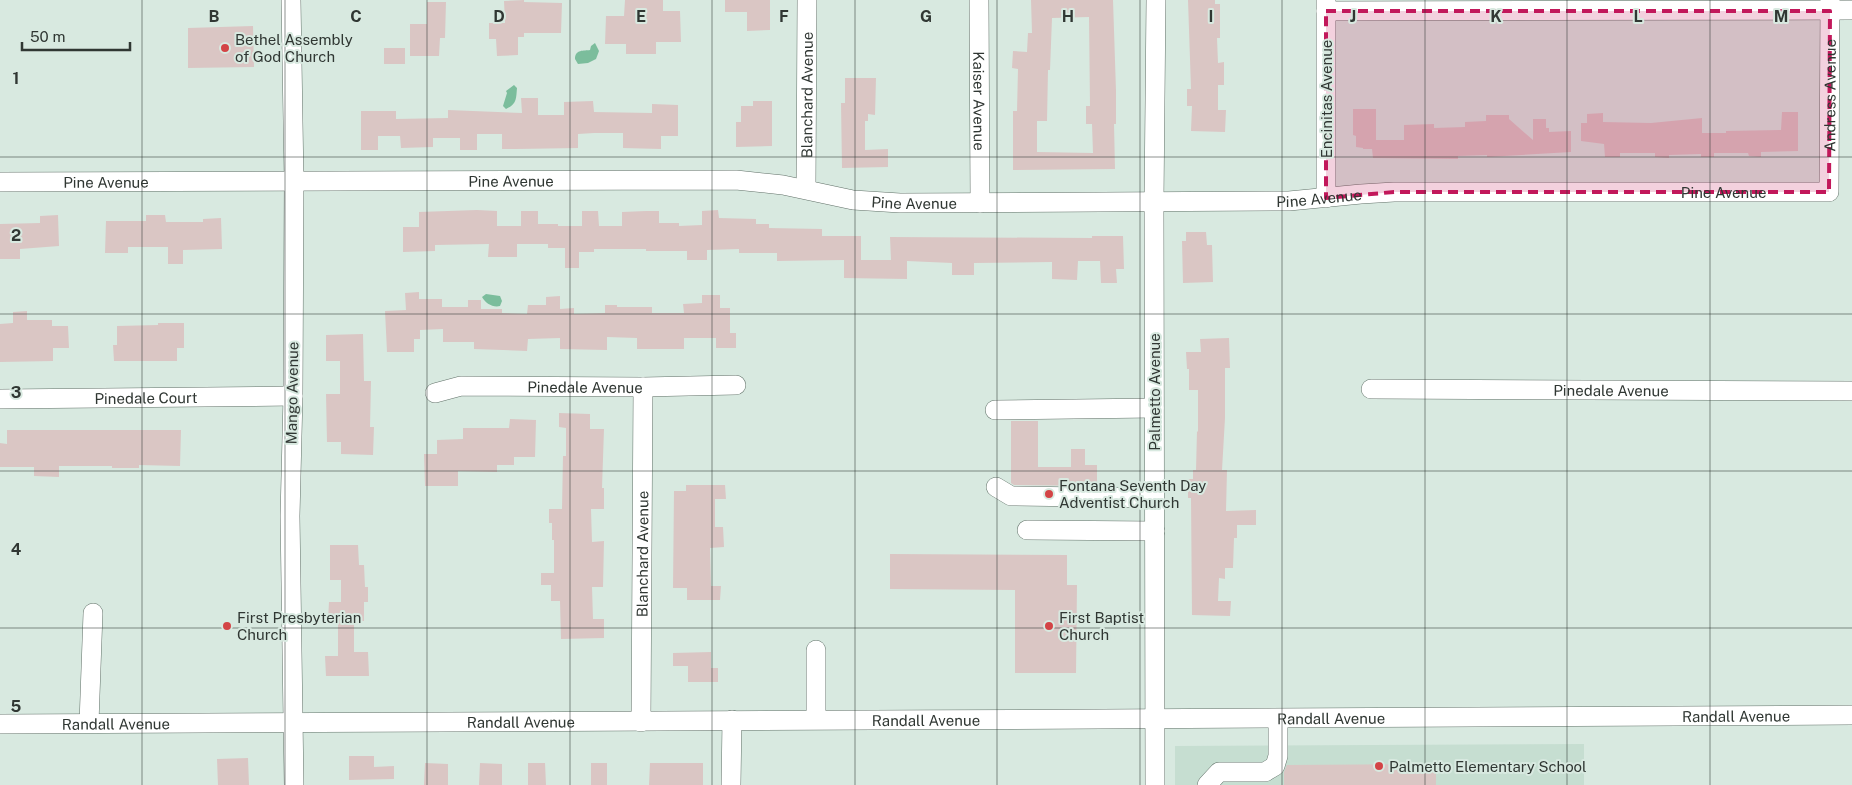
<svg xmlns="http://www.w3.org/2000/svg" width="1852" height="785" viewBox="0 0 1852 785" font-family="'Public Sans',sans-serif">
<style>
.built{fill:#c6ded1}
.water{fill:#7bbd9c}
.building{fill:#dac6c4;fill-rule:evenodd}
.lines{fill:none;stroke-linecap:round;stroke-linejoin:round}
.minor-casing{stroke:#617168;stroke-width:20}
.minor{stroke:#fff;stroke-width:19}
.marked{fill:#c2185b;fill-opacity:0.2;stroke:#c2185b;stroke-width:4;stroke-dasharray:10 6;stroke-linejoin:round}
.grid{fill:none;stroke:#303733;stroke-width:1;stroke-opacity:0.55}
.poi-dot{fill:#d34446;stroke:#d8e9e0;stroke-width:2}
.labels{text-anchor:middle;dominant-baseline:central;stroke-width:4;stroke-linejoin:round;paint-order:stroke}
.poi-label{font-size:15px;fill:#303733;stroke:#d8e9e0;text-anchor:start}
.street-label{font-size:15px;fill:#303733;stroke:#d8e9e0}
.grid-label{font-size:16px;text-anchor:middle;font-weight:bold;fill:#303733;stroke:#d8e9e0;stroke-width:4;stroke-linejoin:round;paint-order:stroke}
</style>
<rect width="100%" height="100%" fill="#d8e9e0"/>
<path class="built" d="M1584,744V785H1175V746Z"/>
<path class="water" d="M595,43L599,51L596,59L588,63L578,64L575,59C575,49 584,51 590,50L591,46Z
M514,85L517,88C516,99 517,104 506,109L503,106L507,93L506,91Z
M486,294L500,296L502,301L500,306C493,308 485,303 482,297Z"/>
<path class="building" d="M524,0V2L562,3L561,33H524V37H518V55L497,56L496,39H489V23H505L504,1Z
M625,0H663V11H680L681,42H656V54H626V44H605L606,16H624Z
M725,0H770V30L747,31V12H725Z
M1031,0H1113L1116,91V124H1114L1115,169L1013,170V111H1017L1018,69L1012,68L1013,51L1027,52L1028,33H1032ZM1089,17L1090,106H1086V124H1092L1093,153L1037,152V121H1047L1048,70H1050L1052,18Z
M1188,0H1215V4H1220V38H1217L1218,63L1224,62V85H1218V110H1226L1225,132L1191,131L1192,106H1187V89H1191Z
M427,2H446L445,38H440L439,56H410V24H427Z
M253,26L254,67L188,68V28Z
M384,48H405V64H384Z
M845,78H876L875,115L868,114V121H865V150L888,149V167L842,168L841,103H845Z
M521,98H538V115H564V102L593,101L594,112L652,113V104L678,105V136H661V149L623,148V133H594L578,134V148L516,149H502V134H477V150H460V138H433V147L401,148L400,136H378V150H361V111H396V119L448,118V110L522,113Z
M753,101H772V146L736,147V122H741V106H753Z
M1353,109H1376V140H1404V125L1434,124V128L1465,127V122L1486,121V115H1509V119L1533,140V119H1546V128H1549V132L1571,131V152L1487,157V155L1458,156V159L1373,158L1372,149H1363V148L1356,147V136L1353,135Z
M1782,112H1798V151L1761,152V157L1749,156L1748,153H1714V157H1701V154L1669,155V158L1655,157V153H1620V157H1605L1604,144L1581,141V123H1587V114L1603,113V122L1651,123L1702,118V133H1726V131L1781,130Z
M477,210L497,211V226H521V211H538V224H558V226H582V211H598L599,226H622V212L646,211H659V223H679V226L702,225V211L718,210L719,218L756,219V224H769V228L822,229V236H861V260H891L890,237L1092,238V236H1123L1124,269H1116L1117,283H1101L1100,261H1078L1077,280L1052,279V262L974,263V275H952V263L907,261V279L844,278V260L777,261V253H739V249L707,250V260H687V251H646V249H594V252H579V268H565V248H548V244H517V257H488L489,244L435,245V251L403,252V227H419V212Z
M58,215L59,246L20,249V259H0V224L40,223V216Z
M146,215H165L166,222H203V219L221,218L222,249L183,250V264H168V247H128V253H105L106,221H146Z
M1186,232H1206L1207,245H1212L1213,282L1183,283L1182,241H1186Z
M419,292V299H442V307H468V300H481V309H502V313L527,314L528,305H546V297L560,296V309L574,308V314L605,313V305H617V307H652V313H684L683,304L702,303V295H720V308H730V333H736V348H716V338H684V349H637V338L607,337V350L560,349V338L528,339L527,351L474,349V342H443V329L420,330V339H414V352H387L385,311L406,310L405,293Z
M27,311V320H52V326H68L69,348H53V361L0,362V324L13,323V312Z
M158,323H184V348H177V361H114L113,345H117V326L158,325Z
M363,334L364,381H371L370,427H374L373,455L341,454V442H327L326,394H340V361H326V335Z
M1229,338L1230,368H1225V418L1222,470H1227L1226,511L1256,510V525H1237V538H1234L1233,568H1225V579L1219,578L1218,601H1231L1230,616L1192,615L1191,498H1188V479H1193V470H1196L1197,431L1198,432V390H1189V369H1187L1186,352H1201L1200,339Z
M559,413L590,414V429H604L602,488H604V509H591L592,542L604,541L603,587H592L593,619H604V638L561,639L560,601H551V585H541V573H554V540H552V523H549V509H562L563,456H566V428L559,427Z
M510,419L536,420L535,457H514V465H497V472L458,471V486H425L424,454H437V440L463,439V428H509Z
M1011,421H1038V467H1071V449H1085V465H1097V486L1014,485L1011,483Z
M7,430H181L180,466L139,465V468H112V466H59V477L34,476V467H0V443L7,444Z
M686,485H725L726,499H715V527H723L724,547L710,548L711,586H721L720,600H687V588H673L674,491H686Z
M330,545H358L359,565H364L365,587H368V602H364V621H354V652H368L369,676H326L325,656H338V620H328L329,602H341V580H330Z
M890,554L1067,555V585H1077L1076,673H1015V590L890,589Z
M711,652V668H718V682H688V666H673V653Z
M349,756H374V767L394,766V779L349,780Z
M248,758L249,785H218L217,759Z
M425,763L448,764V785H424Z
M480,763L502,764V785H479Z
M528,763H545L546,785H528Z
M591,763H607V785H591Z
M650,763H703V785H649Z
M1436,764V785H1284V772L1287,765Z"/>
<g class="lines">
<g class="minor-casing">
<g id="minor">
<path d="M291,0L294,181L293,396L290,516L294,785"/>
<path id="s1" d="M979,0L980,203"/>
<path d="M1326,0V198"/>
<path d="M1326,11L1852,10"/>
<path id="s2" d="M0,182L736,180L783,185L853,200L900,203L1289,201L1361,194L1394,192H1829L1830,0"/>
<path id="s3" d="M806,189L807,0"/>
<path id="s4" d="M1371,389L1852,391"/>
<path id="s5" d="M435,393L461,386L643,387L736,385"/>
<path id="s6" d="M0,399L293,396"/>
<path d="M995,410L1154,408"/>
<path d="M996,487L1011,496L1154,498"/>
<path d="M1027,530L1155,531"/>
<path d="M816,650V719"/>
<path id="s7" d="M641,722L643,387"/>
<path d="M89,723L93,613"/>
<path id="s8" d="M0,724C617,721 1235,719 1852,715"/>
<path d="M731,785L732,720"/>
<path d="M1155,785L1154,201L1156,0"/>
<path d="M1207,785L1219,772H1265L1275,766L1278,756V719"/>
</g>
</g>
<use href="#minor" class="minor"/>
</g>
<path class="marked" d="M1326,11H1830L1829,192H1394L1326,198Z"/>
<path class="grid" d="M142,0V785M285,0V785M427,0V785M570,0V785M712,0V785M855,0V785M997,0V785M1140,0V785M1282,0V785M1425,0V785M1567,0V785M1710,0V785M0,157H1852M0,314H1852M0,471H1852M0,628H1852"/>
<g class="poi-dot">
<circle cx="225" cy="48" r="5"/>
<circle cx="1049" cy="494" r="5"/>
<circle cx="227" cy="626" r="5"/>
<circle cx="1049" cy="626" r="5"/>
<circle cx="1379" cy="766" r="5"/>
</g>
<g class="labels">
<g class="poi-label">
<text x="235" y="39">Bethel Assembly<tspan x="235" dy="17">of God Church</tspan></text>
<text x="1059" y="485">Fontana Seventh Day<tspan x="1059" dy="17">Adventist Church</tspan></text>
<text x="237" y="617">First Presbyterian<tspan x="237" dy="17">Church</tspan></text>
<text x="1059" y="617">First Baptist<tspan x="1059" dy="17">Church</tspan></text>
<text x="1389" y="766">Palmetto Elementary School</text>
</g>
<g class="street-label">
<text stroke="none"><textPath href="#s3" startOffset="94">Blanchard Avenue</textPath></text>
<text stroke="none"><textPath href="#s2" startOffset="1928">Andress Avenue</textPath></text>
<text transform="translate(1326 99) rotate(-90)">Encinitas Avenue</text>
<text stroke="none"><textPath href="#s1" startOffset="101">Kaiser Avenue</textPath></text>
<text stroke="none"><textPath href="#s2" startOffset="511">Pine Avenue</textPath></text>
<text stroke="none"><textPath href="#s2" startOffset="106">Pine Avenue</textPath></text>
<text stroke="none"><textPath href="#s2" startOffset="1726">Pine Avenue</textPath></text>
<text stroke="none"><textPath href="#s2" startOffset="1321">Pine Avenue</textPath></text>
<text stroke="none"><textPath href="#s2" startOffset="916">Pine Avenue</textPath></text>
<text stroke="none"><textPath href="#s5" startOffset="151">Pinedale Avenue</textPath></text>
<text stroke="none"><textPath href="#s4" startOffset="240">Pinedale Avenue</textPath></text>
<text transform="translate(1154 392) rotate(-90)">Palmetto Avenue</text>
<text transform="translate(292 393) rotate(-89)">Mango Avenue</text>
<text stroke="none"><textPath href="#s6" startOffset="146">Pinedale Court</textPath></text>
<text stroke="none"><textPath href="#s7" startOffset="168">Blanchard Avenue</textPath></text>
<text stroke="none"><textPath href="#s8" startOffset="1736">Randall Avenue</textPath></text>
<text stroke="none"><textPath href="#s8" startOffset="1331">Randall Avenue</textPath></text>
<text stroke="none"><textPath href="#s8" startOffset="926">Randall Avenue</textPath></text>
<text stroke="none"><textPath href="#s8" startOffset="521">Randall Avenue</textPath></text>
<text stroke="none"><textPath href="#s8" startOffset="116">Randall Avenue</textPath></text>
</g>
</g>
<g class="grid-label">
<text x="214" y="22">B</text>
<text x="356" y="22">C</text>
<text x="499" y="22">D</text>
<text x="641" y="22">E</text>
<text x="784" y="22">F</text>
<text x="926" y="22">G</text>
<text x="1068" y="22">H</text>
<text x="1211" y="22">I</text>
<text x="1353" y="22">J</text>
<text x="1496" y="22">K</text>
<text x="1638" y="22">L</text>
<text x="1781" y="22">M</text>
<text x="16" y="84">1</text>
<text x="16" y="241">2</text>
<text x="16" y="398">3</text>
<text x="16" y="555">4</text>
<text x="16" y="712">5</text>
</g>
<path d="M22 42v8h108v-8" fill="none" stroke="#303733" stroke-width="2.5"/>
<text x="30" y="42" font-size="15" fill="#303733" stroke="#d8e9e0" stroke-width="4" paint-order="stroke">50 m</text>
</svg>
